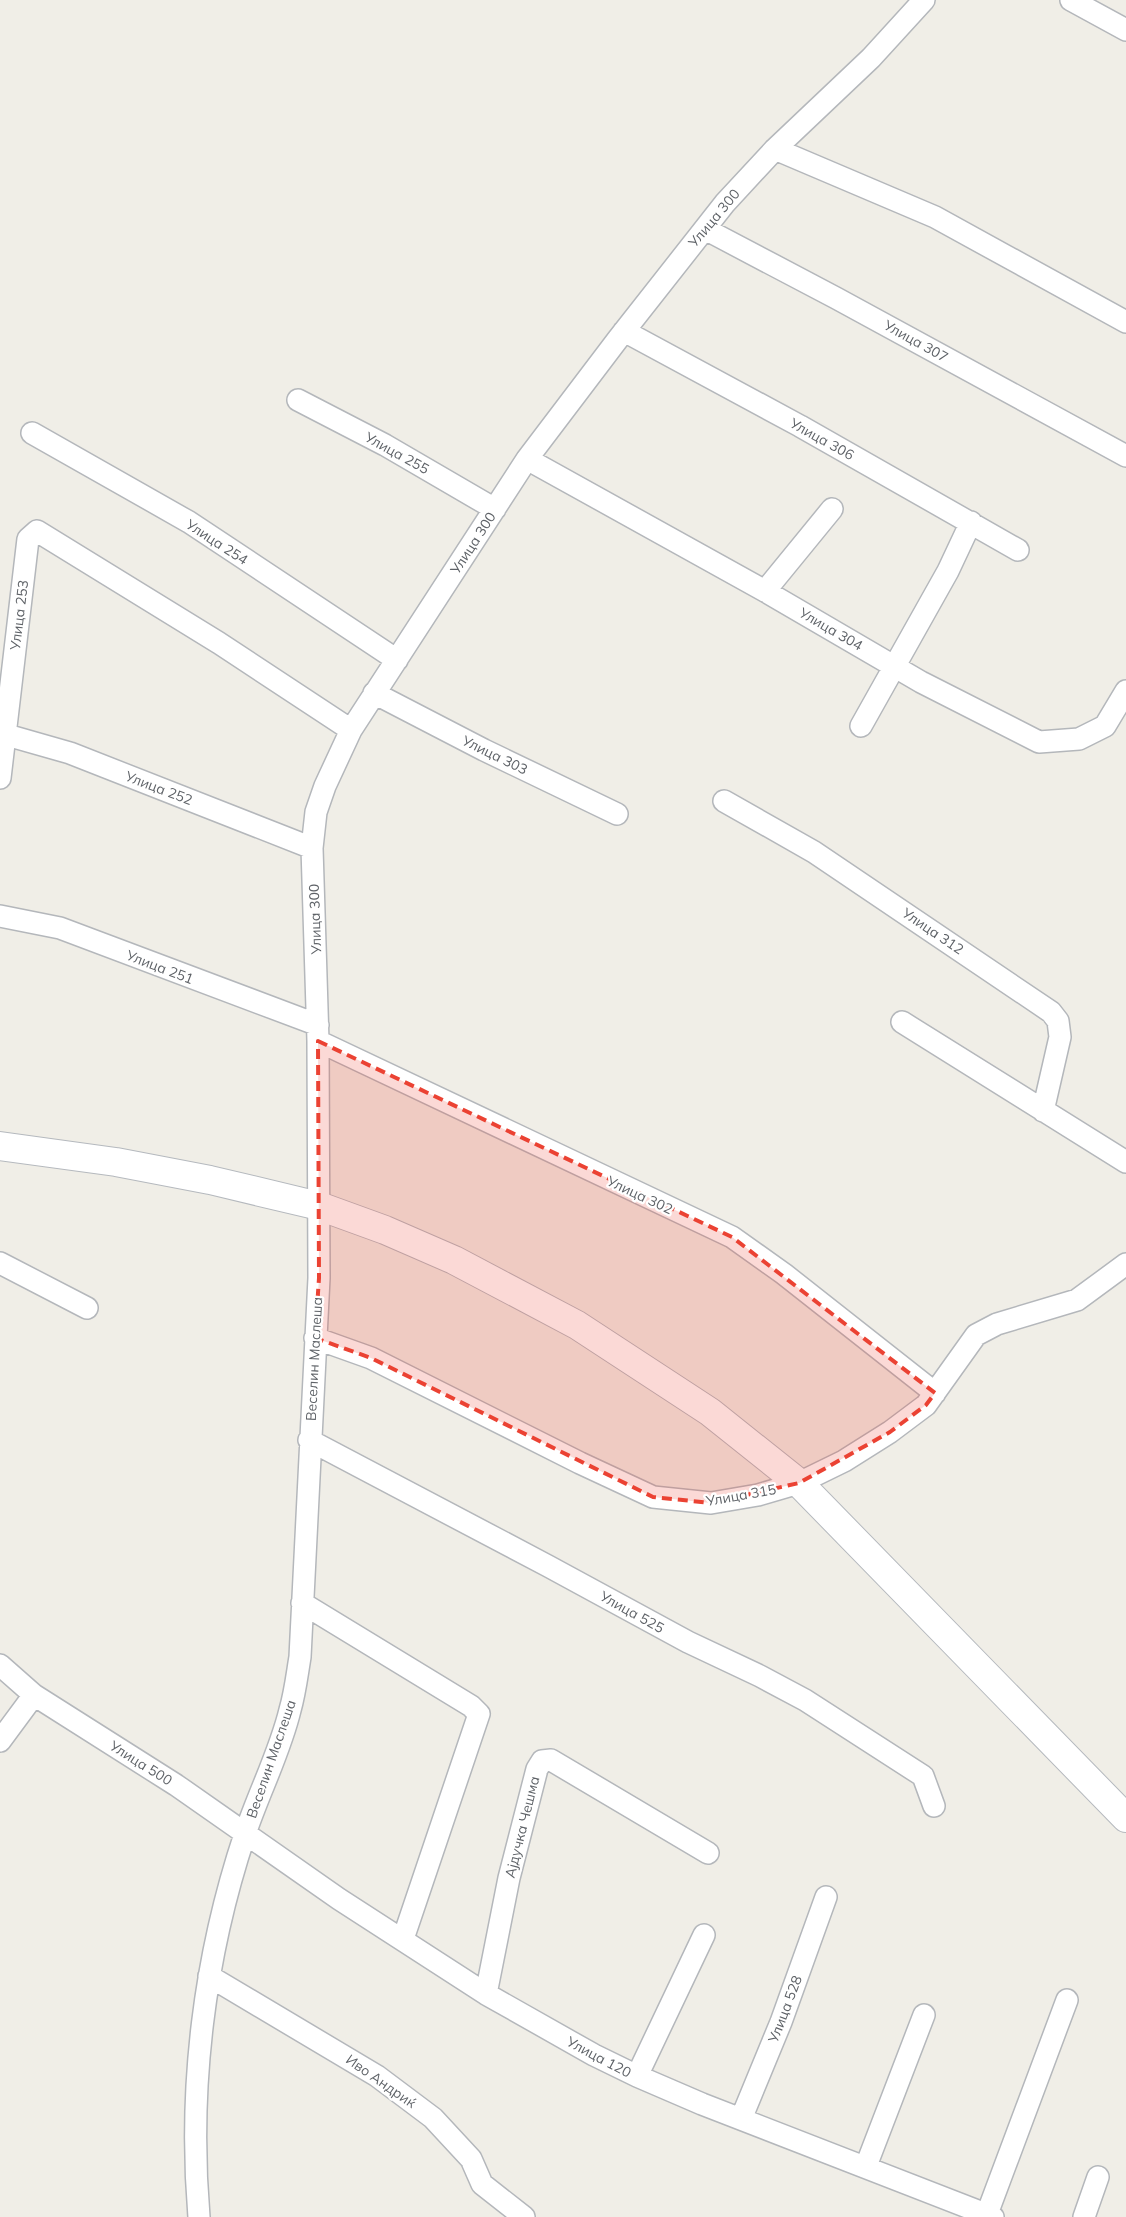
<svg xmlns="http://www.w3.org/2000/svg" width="1126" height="2217" viewBox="0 0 1126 2217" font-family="Mulish,sans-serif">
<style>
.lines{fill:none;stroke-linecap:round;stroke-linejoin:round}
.street-casing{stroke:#b4b7bb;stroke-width:24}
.secondary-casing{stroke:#b5b9be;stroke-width:30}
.street{stroke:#fff;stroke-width:21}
.secondary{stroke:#fff;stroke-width:28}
.marked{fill:#eb4233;fill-opacity:0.2;stroke:#eb4233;stroke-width:4;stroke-dasharray:10 6;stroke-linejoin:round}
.labels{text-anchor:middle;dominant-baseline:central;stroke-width:4.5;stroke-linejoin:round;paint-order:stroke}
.street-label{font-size:14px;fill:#5e6267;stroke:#fff}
</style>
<rect width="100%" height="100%" fill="#f0eee7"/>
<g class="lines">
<g class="street-casing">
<path id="street" d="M1071,0L1126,30
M775,149L935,217L1126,322
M705,229L836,298L1126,456
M624,331L800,426L1018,550
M298,400L385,445L495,509
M32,433L189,522L397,660
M527,459L765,591L921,682L1039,742L1079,739L1105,726L1126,691
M765,591L832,509
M374,693L484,750L617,814
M861,726L948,571L971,522
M0,733L70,753L312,848
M0,778L26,556L28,539L37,531L219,643L351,730
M724,801L814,852L1051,1012L1058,1021L1060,1037L1043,1111
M0,916L60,928L318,1025
M902,1022L1126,1162
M318,1041L732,1237L784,1274L935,1393
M0,1263L87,1308
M315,1338L371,1358L580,1463L653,1497L711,1503L758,1495L799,1483L844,1461L890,1432L926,1405L976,1335L997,1324L1077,1300L1126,1264
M309,1440L548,1566L688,1642L760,1676L805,1700L923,1776L934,1806
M302,1603L471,1706L479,1714L403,1939
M0,1665L34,1695L176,1785L339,1899L486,1994L594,2055L637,2076L702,2104L993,2217
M0,1741L34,1695
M209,1976L377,2076L433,2118L471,2159L482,2184L524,2217
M486,1994L509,1878L537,1769L542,1761L551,1760L708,1853
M637,2076L704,1935
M741,2119L781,2022L826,1897
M866,2166L924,2015
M987,2214L1067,2000
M199,2217C188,2088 204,1957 245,1834C259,1792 280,1752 290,1710C295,1693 297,1675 300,1657L319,1278L318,1041L312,848L316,812L325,786L351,730L527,459L618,339L725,203L775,149L871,58L924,0
M1084,2217L1098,2177"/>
</g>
<g class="secondary-casing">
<path id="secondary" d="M0,1146L116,1162L210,1180L319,1206L385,1230L454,1260L577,1325L710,1412L799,1483L1126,1818"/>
</g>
<use href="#street" class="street"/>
<use href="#secondary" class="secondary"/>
</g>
<path class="marked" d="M318,1041L732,1237L935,1393L926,1405L890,1432L799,1483L711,1503L653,1497L371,1358L315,1338L319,1278Z"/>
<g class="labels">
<g class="street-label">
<text transform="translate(714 218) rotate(-50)">Улица 300</text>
<text transform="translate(916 341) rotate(29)">Улица 307</text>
<text transform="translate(822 439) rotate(29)">Улица 306</text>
<text transform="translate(397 453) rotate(29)">Улица 255</text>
<text transform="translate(217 542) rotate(33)">Улица 254</text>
<text transform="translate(473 543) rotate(-57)">Улица 300</text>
<text transform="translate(19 615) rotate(-83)">Улица 253</text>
<text transform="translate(831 629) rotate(30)">Улица 304</text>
<text transform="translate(495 755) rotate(26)">Улица 303</text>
<text transform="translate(159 788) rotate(21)">Улица 252</text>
<text transform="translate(315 919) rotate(-92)">Улица 300</text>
<text transform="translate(933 931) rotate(34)">Улица 312</text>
<text transform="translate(160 967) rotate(21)">Улица 251</text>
<text transform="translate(640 1195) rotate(25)">Улица 302</text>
<text transform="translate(314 1359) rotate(-87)">Веселин Маслеша</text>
<text transform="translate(741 1495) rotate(-10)">Улица 315</text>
<text transform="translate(632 1612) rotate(29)">Улица 525</text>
<text transform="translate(271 1759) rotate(-71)">Веселин Маслеша</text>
<text transform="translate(141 1763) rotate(32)">Улица 500</text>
<text transform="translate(522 1827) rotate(-76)">Ајдучка Чешма</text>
<text transform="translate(785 2009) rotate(-69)">Улица 528</text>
<text transform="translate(599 2057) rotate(28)">Улица 120</text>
<text transform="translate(381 2081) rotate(35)">Иво Андриќ</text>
</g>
</g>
</svg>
